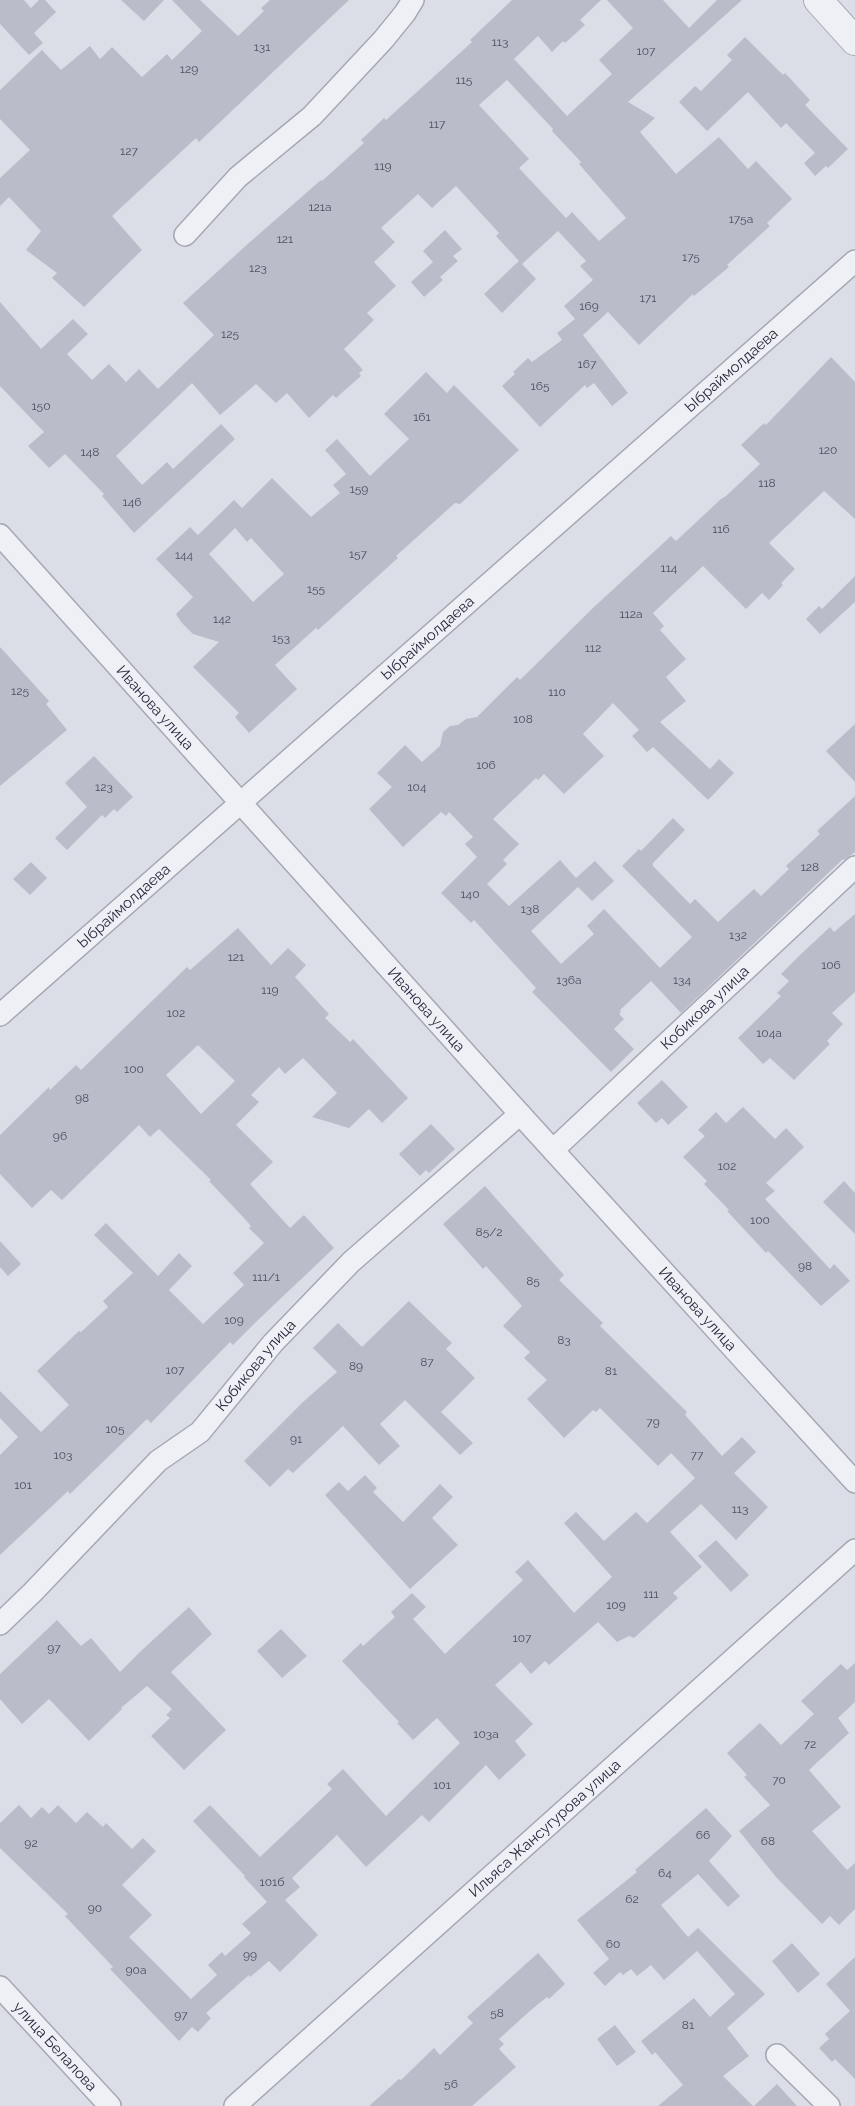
<svg xmlns="http://www.w3.org/2000/svg" width="855" height="2106" viewBox="0 0 855 2106" font-family="Raleway,sans-serif">
<style>
.building{fill:#babcca;fill-rule:evenodd}
.lines{fill:none;stroke-linecap:round;stroke-linejoin:round}
.minor-casing{stroke:#a5a8b4;stroke-width:24}
.tertiary-casing{stroke:#a5a8b4;stroke-width:30}
.minor{stroke:#eff0f5;stroke-width:21}
.tertiary{stroke:#eff0f5;stroke-width:28}
.labels{text-anchor:middle;dominant-baseline:central;stroke-width:5;stroke-linejoin:round;paint-order:stroke}
.number-label{font-size:12px;fill:#4b4e60}
.street-label{font-size:15px;fill:#26293d;stroke:#ecedf5}
</style>
<rect width="100%" height="100%" fill="#dcdee7"/>
<path class="building" d="M0,0H24L31,8L39,0H45L56,12L34,33L43,43L29,55L0,24Z
M121,0H164L144,21Z
M172,0H200L238,36L264,11L261,8L270,0H349L199,142L196,138L112,216L142,250L84,307L52,278L57,273L26,250L41,231L9,197L0,206V178L30,150L0,119V90L42,50L61,70L90,46L100,59L112,47L142,77L167,54L172,60L202,31Z
M512,0H601L580,20L585,25L565,43L563,41L552,52L538,36L514,59L567,116L612,74L599,60L633,28L607,0H663L689,28L717,0H742L628,102L655,118L640,132L676,174L719,137L748,169L756,161L792,199L767,223L770,226L727,265L729,267L694,296L693,294L639,345L608,312L583,335L628,393L612,406L594,383L587,388L585,385L540,427L502,386L515,374L513,372L528,358L532,362L562,340L557,333L575,319L564,306L593,280L580,266L586,261L558,231L522,264L536,279L502,313L484,294L519,261L496,236L499,233L456,186L432,208L418,194L381,228L395,242L374,262L396,286L367,313L374,320L344,349L363,370L359,373L361,376L336,398L333,395L309,418L287,393L276,403L256,384L220,415L192,383L116,456L142,485L167,462L173,469L221,424L235,439L134,533L102,496L104,494L65,454L49,468L28,446L44,432L0,386V302L41,349L73,319L88,334L67,354L92,380L109,364L126,382L139,369L158,389L214,335L183,303L251,241L321,180L322,181L364,143L361,140L384,118L386,120L472,42L470,40ZM507,80L553,129L552,131L581,162L579,164L626,218L599,241L572,212L566,218L519,168L529,159L479,105Z
M745,37L783,75L785,73L810,100L805,105L848,149L828,168L826,166L815,176L804,163L815,153L786,123L781,128L748,92L707,131L679,102L695,86L701,91L732,60L727,55Z
M445,230L462,249L453,256L458,261L440,277L443,280L424,297L411,282L433,262L423,251Z
M831,357L855,382V519L824,491L769,543L795,569L781,583L783,585L769,600L762,593L746,609L703,566L653,613L664,626L660,630L686,659L666,677L686,701L660,722L710,769L719,759L734,773L708,800L653,747L647,752L632,736L639,730L613,703L583,734L604,756L564,794L544,774L538,780L536,778L493,819L519,844L503,860L507,864L487,884L509,906L560,860L576,878L595,861L614,881L592,901L578,887L531,931L561,964L594,934L587,926L604,909L660,968L692,937L622,866L639,849L641,851L673,818L685,830L653,863V866L690,904L695,899L718,922L754,889L761,896L789,869L786,866L820,834L817,831L855,796V852L844,860L843,859L681,1013L651,981L620,1010L621,1012L619,1014L624,1019L614,1029L634,1049L611,1072L532,992L536,988L474,920L471,923L441,893L477,857L465,844L473,837L449,812L446,816L441,812L403,847L369,809L392,787L377,773L405,745L422,762L440,746L443,732L450,726L458,725L466,719L477,717L517,677L520,680L594,607L671,536L676,541L721,499L726,496L760,464L741,445L764,423L766,425Z
M426,372L447,393L454,385L519,450L460,504L455,503L396,556L398,558L318,630L316,628L275,665L297,689L249,733L235,717L239,713L193,667L219,642L193,634L181,622L176,614L193,597L156,559L190,527L198,535L234,500L242,508L272,478L311,517L340,493L333,485L346,474L325,450L337,439L370,476L409,439L384,414ZM235,528L247,542L251,538L284,574L253,602L209,554Z
M855,576V602L820,634L806,619L819,606L822,609Z
M0,647L49,701L46,704L67,730L0,786Z
M855,724V782L826,751Z
M94,756L133,797L117,812L114,809L105,818L102,815L67,850L55,838L87,807L65,783Z
M31,862L47,878L30,895L13,879Z
M855,914V992L832,1013L843,1024L827,1041L830,1044L794,1080L770,1058L763,1064L738,1038L781,996L777,993L789,981L781,974L799,956L830,927L834,932Z
M238,928L271,965L288,948L306,965L295,977L329,1014L325,1018L350,1042L353,1039L408,1098L382,1123L369,1109L349,1128L312,1117L337,1093L303,1058L285,1074L279,1067L251,1095L259,1102L236,1125L273,1162L250,1184L290,1228L304,1215L334,1248L258,1320L233,1345L230,1342L151,1423L147,1419L70,1494L68,1491L0,1555V1455L18,1437L0,1418V1391L41,1432L69,1405L37,1371L79,1331L81,1332L108,1307L103,1301L133,1273L94,1235L106,1223L158,1276L179,1253L192,1266L169,1290L203,1324L244,1285L233,1273L264,1243L249,1228L251,1226L243,1217L209,1181L211,1180L159,1129L150,1137L139,1125L62,1200L51,1190L32,1208L0,1174V1135L49,1087L50,1090L76,1065L81,1070L187,967L190,970ZM198,1045L235,1081L201,1114L166,1075Z
M662,1080L688,1107L668,1125L662,1118L656,1123L637,1103Z
M743,1107L775,1139L786,1128L804,1147L766,1183L775,1191L765,1199L830,1269L834,1264L850,1281L821,1306L768,1251L766,1253L727,1211L729,1210L704,1184L707,1181L683,1157L705,1136L698,1130L716,1112L726,1123Z
M431,1124L455,1149L429,1173L426,1170L420,1176L399,1154Z
M844,1181L855,1193V1234L823,1202Z
M485,1186L564,1275L559,1280L603,1323L600,1326L687,1412L685,1415L722,1456L742,1437L756,1452L734,1473L768,1507L736,1540L701,1504L670,1532L702,1567L673,1593L678,1598L634,1638L629,1636L617,1642L598,1622L549,1665L545,1661L531,1674L521,1662L495,1685L533,1724L515,1741L526,1755L499,1780L486,1765L429,1822L422,1815L366,1867L337,1835L292,1878L300,1887L285,1900L318,1935L280,1972L269,1961L250,1977L249,1975L206,2013L211,2018L198,2032L192,2027L179,2041L110,1969L113,1967L65,1916L68,1914L0,1848V1823L19,1805L31,1818L42,1807L49,1814L58,1805L76,1823L87,1812L103,1827L106,1823L132,1849L143,1838L156,1851L122,1885L152,1915L129,1937L191,1999L217,1975L208,1965L222,1952L225,1956L251,1933L242,1924L267,1902L244,1877L245,1876L193,1821L210,1805L260,1857L332,1789L327,1784L343,1769L386,1816L460,1743L437,1718L413,1740L397,1723L399,1722L342,1661L361,1643L363,1646L395,1617L391,1612L412,1593L426,1607L413,1619L445,1654L523,1580L515,1572L528,1560L574,1613L612,1577L564,1523L576,1512L604,1541L636,1512L647,1523L695,1478L671,1453L658,1466L600,1408L596,1412L593,1410L564,1438L527,1399L547,1380L524,1358L530,1352L503,1326L522,1306L486,1266L483,1269L443,1224Z
M0,1241L21,1264L8,1276L0,1267Z
M409,1301L452,1343L446,1349L475,1378L441,1412L473,1443L460,1455L405,1400L380,1424L400,1446L379,1465L343,1426L293,1473L288,1469L270,1487L244,1461L303,1402L337,1372L313,1348L338,1323L362,1347Z
M365,1475L377,1488L373,1492L403,1522L440,1484L453,1497L432,1518L458,1545L410,1589L325,1495L339,1482L348,1491Z
M716,1540L749,1575L731,1592L698,1556Z
M189,1607L212,1634L171,1672L226,1730L184,1770L151,1736L170,1718L166,1715L172,1709L147,1686L121,1708L122,1709L89,1741L49,1699L22,1724L0,1699V1674L57,1620L81,1646L91,1638L120,1672L142,1650Z
M281,1629L307,1656L282,1678L257,1651Z
M855,1663V1702L838,1718L849,1733L809,1770L841,1807L812,1831L847,1870L855,1863V1909L839,1925L830,1916L822,1924L776,1877L739,1831L770,1805L744,1777L747,1775L727,1753L760,1723L781,1745L814,1714L801,1701L841,1664L847,1670Z
M706,1808L732,1836L709,1861L740,1896L728,1907L698,1874L661,1905L688,1937L698,1928L765,1994L727,2028L749,2056L723,2076L753,2106H658L683,2085L655,2052L652,2055L641,2041L694,1998L710,2017L735,1994L697,1951L664,1980L651,1965L637,1976L631,1969L623,1975L620,1972L605,1986L593,1973L609,1959L577,1920L637,1872L635,1870Z
M792,1943L820,1974L798,1993L772,1961Z
M538,1953L565,1984L549,1999L547,1997L531,2010L499,2039L504,2044L499,2049L516,2067L472,2106H369L399,2079L401,2080L434,2048L440,2055L473,2023L467,2017Z
M855,1957V2079L835,2059L832,2062L819,2048L829,2039L825,2034L850,2011L826,1984Z
M615,2025L636,2052L617,2066L597,2039Z
M777,2084L797,2106H754Z"/>
<g class="lines">
<g class="minor-casing">
<g id="minor">
<path d="M185,235L238,177L312,116L383,40L405,13L413,0"/>
<path id="s1" d="M0,535L520,1114L855,1482"/>
<path id="s2" d="M0,1015L855,261"/>
<path id="s3" d="M553,1150L855,867"/>
<path id="s4" d="M0,1624L33,1592L158,1461L200,1432L273,1343L351,1262L520,1114"/>
<path id="s5" d="M0,1987L110,2106"/>
<path d="M777,2055L829,2106"/>
<path id="s6" d="M235,2106L855,1550"/>
</g>
</g>
<g class="tertiary-casing">
<path id="tertiary" d="M818,0L855,41"/>
</g>
<use href="#minor" class="minor"/>
<use href="#tertiary" class="tertiary"/>
</g>
<g class="labels">
<g class="number-label">
<text x="500" y="42">113</text>
<text x="262" y="47">131</text>
<text x="646" y="51">107</text>
<text x="189" y="69">129</text>
<text x="464" y="80">115</text>
<text x="437" y="124">117</text>
<text x="129" y="151">127</text>
<text x="383" y="166">119</text>
<text x="320" y="207">121а</text>
<text x="741" y="219">175а</text>
<text x="285" y="239">121</text>
<text x="691" y="257">175</text>
<text x="258" y="268">123</text>
<text x="648" y="298">171</text>
<text x="589" y="306">169</text>
<text x="230" y="334">125</text>
<text x="587" y="364">167</text>
<text x="540" y="386">165</text>
<text x="41" y="406">150</text>
<text x="422" y="417">161</text>
<text x="828" y="450">120</text>
<text x="90" y="452">148</text>
<text x="767" y="483">118</text>
<text x="359" y="489">159</text>
<text x="132" y="502">146</text>
<text x="721" y="529">116</text>
<text x="358" y="554">157</text>
<text x="184" y="555">144</text>
<text x="669" y="568">114</text>
<text x="316" y="589">155</text>
<text x="631" y="614">112а</text>
<text x="222" y="619">142</text>
<text x="281" y="638">153</text>
<text x="593" y="648">112</text>
<text x="20" y="691">125</text>
<text x="557" y="692">110</text>
<text x="523" y="719">108</text>
<text x="486" y="765">106</text>
<text x="104" y="787">123</text>
<text x="417" y="787">104</text>
<text x="810" y="867">128</text>
<text x="470" y="894">140</text>
<text x="530" y="909">138</text>
<text x="738" y="935">132</text>
<text x="236" y="957">121</text>
<text x="831" y="965">106</text>
<text x="569" y="980">136а</text>
<text x="682" y="980">134</text>
<text x="270" y="990">119</text>
<text x="176" y="1013">102</text>
<text x="769" y="1033">104а</text>
<text x="134" y="1069">100</text>
<text x="82" y="1098">98</text>
<text x="60" y="1136">96</text>
<text x="727" y="1166">102</text>
<text x="760" y="1220">100</text>
<text x="489" y="1232">85/2</text>
<text x="805" y="1266">98</text>
<text x="266" y="1277">111/1</text>
<text x="533" y="1281">85</text>
<text x="234" y="1320">109</text>
<text x="564" y="1340">83</text>
<text x="427" y="1362">87</text>
<text x="356" y="1366">89</text>
<text x="175" y="1370">107</text>
<text x="611" y="1371">81</text>
<text x="653" y="1422">79</text>
<text x="115" y="1429">105</text>
<text x="296" y="1439">91</text>
<text x="63" y="1455">103</text>
<text x="697" y="1455">77</text>
<text x="23" y="1485">101</text>
<text x="740" y="1509">113</text>
<text x="651" y="1594">111</text>
<text x="616" y="1605">109</text>
<text x="522" y="1638">107</text>
<text x="54" y="1648">97</text>
<text x="486" y="1734">103а</text>
<text x="810" y="1744">72</text>
<text x="779" y="1780">70</text>
<text x="442" y="1785">101</text>
<text x="703" y="1835">66</text>
<text x="768" y="1841">68</text>
<text x="31" y="1843">92</text>
<text x="665" y="1873">64</text>
<text x="272" y="1882">101б</text>
<text x="632" y="1899">62</text>
<text x="95" y="1908">90</text>
<text x="613" y="1944">60</text>
<text x="250" y="1955">99</text>
<text x="136" y="1970">90а</text>
<text x="497" y="2013">58</text>
<text x="181" y="2015">97</text>
<text x="688" y="2025">81</text>
<text x="451" y="2084">56</text>
</g>
<g class="street-label">
<text stroke="none"><textPath href="#s2" startOffset="975">Ыбраймолдаева</textPath></text>
<text stroke="none"><textPath href="#s2" startOffset="570">Ыбраймолдаева</textPath></text>
<text stroke="none"><textPath href="#s1" startOffset="232">Иванова улица</textPath></text>
<text stroke="none"><textPath href="#s2" startOffset="165">Ыбраймолдаева</textPath></text>
<text stroke="none"><textPath href="#s3" startOffset="208">Кобикова улица</textPath></text>
<text stroke="none"><textPath href="#s1" startOffset="638">Иванова улица</textPath></text>
<text stroke="none"><textPath href="#s1" startOffset="1042">Иванова улица</textPath></text>
<text stroke="none"><textPath href="#s4" startOffset="365">Кобикова улица</textPath></text>
<text stroke="none"><textPath href="#s6" startOffset="416">Ильяса Жансугурова улица</textPath></text>
<text stroke="none"><textPath href="#s5" startOffset="81">улица Белалова</textPath></text>
</g>
</g>
</svg>
